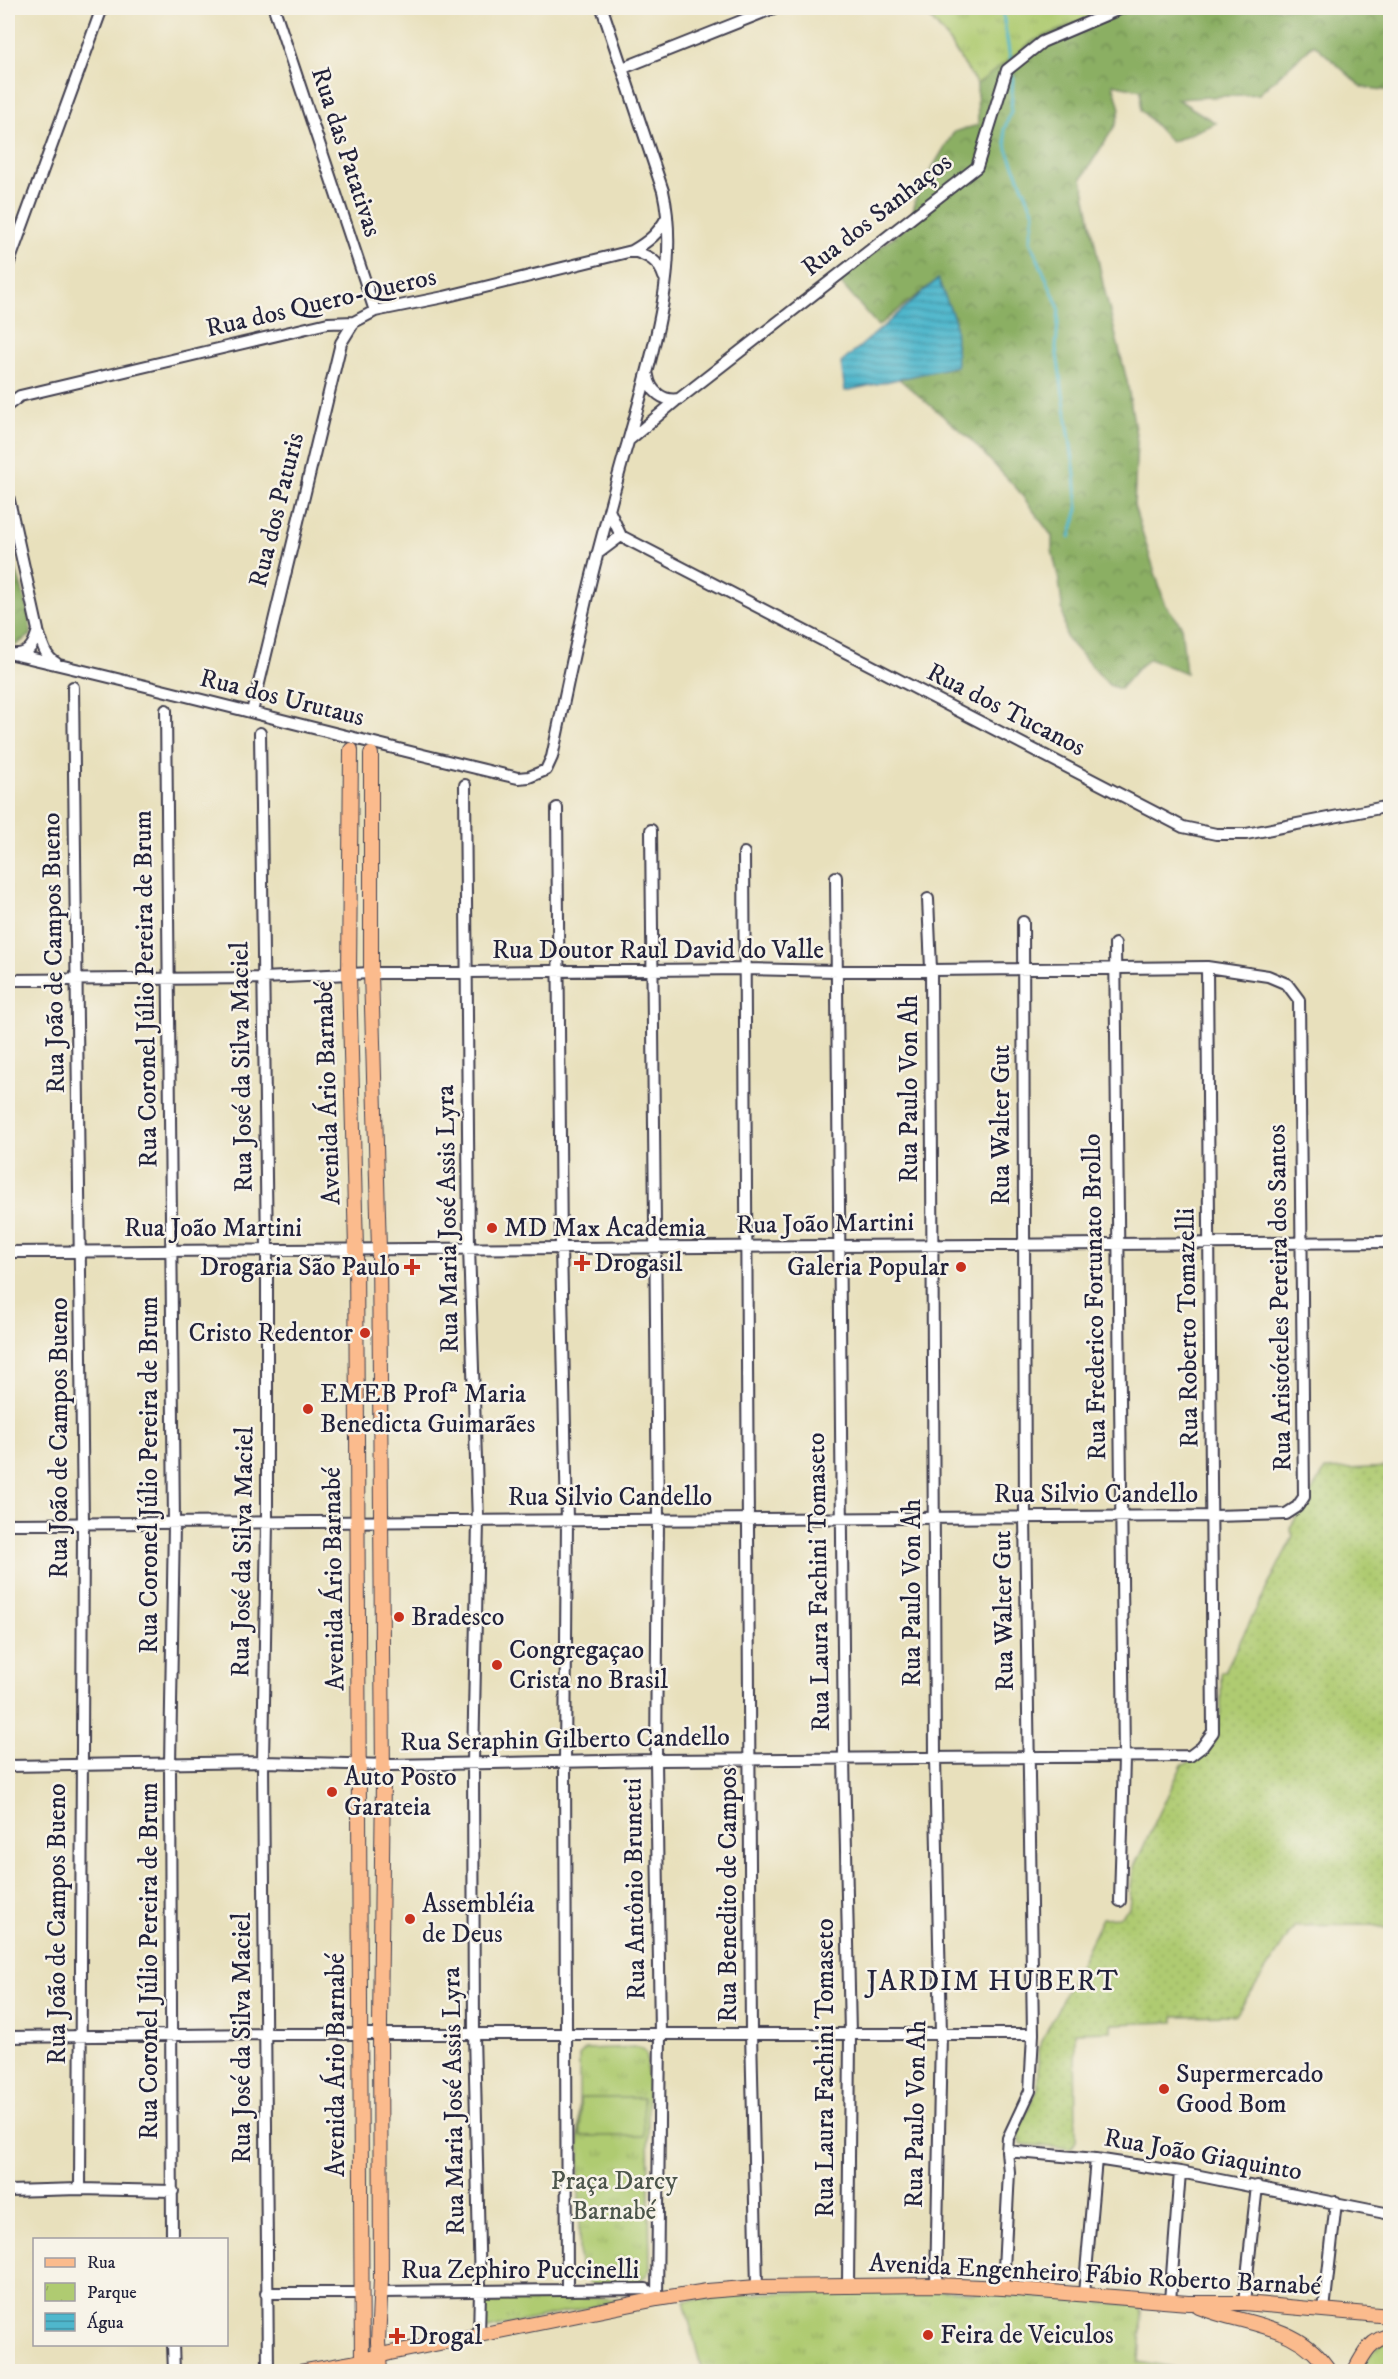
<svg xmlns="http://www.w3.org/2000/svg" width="1398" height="2379" viewBox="0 0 1398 2379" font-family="'IM FELL DW Pica',serif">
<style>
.grass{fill:url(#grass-dots);stroke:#687656;stroke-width:1.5}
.forest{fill:url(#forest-crowns);stroke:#56684f;stroke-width:1.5}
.park{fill:url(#park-tufts);stroke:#687656;stroke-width:1.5}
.pitch{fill:#afcb71;stroke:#687656;stroke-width:1.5}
.water{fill:url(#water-rules);stroke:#386c84;stroke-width:1.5}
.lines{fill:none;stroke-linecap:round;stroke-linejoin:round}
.stream{stroke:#4fb7cc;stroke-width:3}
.minor-casing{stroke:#403e4e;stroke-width:14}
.major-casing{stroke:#403e4e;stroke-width:16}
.minor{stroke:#fff;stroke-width:10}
.major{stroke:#fbbb8d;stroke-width:14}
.poi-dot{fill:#c8321e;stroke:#f7f3e8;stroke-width:2}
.labels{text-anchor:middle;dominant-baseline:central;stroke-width:5;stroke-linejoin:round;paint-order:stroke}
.street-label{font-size:26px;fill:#22223b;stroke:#f7f3e8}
.poi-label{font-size:26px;fill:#22223b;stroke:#f7f3e8;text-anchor:start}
.park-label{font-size:26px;fill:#4c554b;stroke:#f7f3e8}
.quarter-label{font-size:28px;letter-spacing:1.5px;fill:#22223b;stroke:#f7f3e8}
</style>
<defs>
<pattern id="grass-dots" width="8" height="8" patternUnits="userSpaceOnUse" patternTransform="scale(1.5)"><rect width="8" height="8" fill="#afcb71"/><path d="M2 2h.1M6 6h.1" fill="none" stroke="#96ae63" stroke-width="1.8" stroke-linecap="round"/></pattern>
<pattern id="forest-crowns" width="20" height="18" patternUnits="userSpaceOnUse" patternTransform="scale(1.5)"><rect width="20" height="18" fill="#8baf63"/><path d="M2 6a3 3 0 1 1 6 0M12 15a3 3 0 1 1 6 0" fill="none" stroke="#718e53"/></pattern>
<pattern id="park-tufts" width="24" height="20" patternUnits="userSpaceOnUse" patternTransform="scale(1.5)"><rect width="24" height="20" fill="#afcb71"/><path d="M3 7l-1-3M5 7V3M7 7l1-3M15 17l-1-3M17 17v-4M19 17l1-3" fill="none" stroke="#96ae63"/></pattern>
<pattern id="water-rules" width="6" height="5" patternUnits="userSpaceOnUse" patternTransform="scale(1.5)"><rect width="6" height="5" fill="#4fb7cc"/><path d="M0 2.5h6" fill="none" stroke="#4194a7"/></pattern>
</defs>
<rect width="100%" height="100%" fill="#f7f3e8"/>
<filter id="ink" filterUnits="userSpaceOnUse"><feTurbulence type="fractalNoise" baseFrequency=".0167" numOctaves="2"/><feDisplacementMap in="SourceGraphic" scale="12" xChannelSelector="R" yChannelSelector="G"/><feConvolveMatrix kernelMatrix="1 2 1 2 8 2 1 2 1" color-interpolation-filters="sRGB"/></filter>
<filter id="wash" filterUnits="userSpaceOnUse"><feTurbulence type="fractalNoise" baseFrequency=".008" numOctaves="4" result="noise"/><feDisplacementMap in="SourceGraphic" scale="24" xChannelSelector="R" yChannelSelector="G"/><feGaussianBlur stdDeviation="1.35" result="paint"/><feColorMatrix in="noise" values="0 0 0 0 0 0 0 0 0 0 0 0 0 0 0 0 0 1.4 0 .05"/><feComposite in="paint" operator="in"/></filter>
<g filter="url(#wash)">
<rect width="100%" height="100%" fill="#e8e0bc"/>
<path class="grass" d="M1390,1467V1929L1372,1925L1295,1926L1236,2015L1174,2016V2022L1111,2024V2031L1075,2032L1076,2141L1071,2149L1021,2144L1018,2132L1038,2088V2049L1102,1918L1119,1917L1129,1908L1133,1869L1182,1765C1225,1756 1221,1707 1221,1672L1225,1671L1293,1536L1290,1528L1325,1470Z"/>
<path class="forest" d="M922,8H1390V91L1362,87L1314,44L1259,94L1177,99L1216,123L1171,142L1141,110V90L1113,84L1120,109L1116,124L1082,178L1103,284L1127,381L1137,441L1134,506L1165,604L1181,625L1186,673L1149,659L1140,666L1120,689L1109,685L1066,638L1059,581L1052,550V536L1018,490L970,439L899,379L957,366L938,279L878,326L838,280L910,224L917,193L954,132L978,125L977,84L946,37Z
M8,554L12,556L29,613L31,635L10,649H8Z"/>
<path class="park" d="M922,8H1112L1033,41L977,84L946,37Z
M637,2047L642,2048L647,2054L650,2269C640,2291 611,2284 591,2284L581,2274L579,2256V2056L586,2049Z
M935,2290L1138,2305L1142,2312L1139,2362L1188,2371H702L684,2301L767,2293Z
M483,2295L628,2299L483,2330Z
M1390,2342V2358C1381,2368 1375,2375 1361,2370C1369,2357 1374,2343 1390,2342Z"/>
<path class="pitch" d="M580,2098H643L644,2136H581Z"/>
<path class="water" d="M938,279L955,321L957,366L845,391L841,363Z"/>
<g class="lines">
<path class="stream" d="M1002,8L1010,58
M1013,76L1011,111L1004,130L1007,149L1034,213L1030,241L1059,308L1056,348L1074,466L1078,509L1070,537"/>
</g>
</g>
<g filter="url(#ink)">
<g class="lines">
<g class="minor-casing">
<path id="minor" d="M274,8L375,311
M623,68L774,8
M632,251C648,242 659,233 667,217
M8,265L102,8
M648,376C650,391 663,402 679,399L977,167L1007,70L1042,42L1122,8
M8,405L20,396L328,323L354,322L375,311L444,297L632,251C648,255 659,261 664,277
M628,441L678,399
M8,496L38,630C35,641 30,655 16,654
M609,510L621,536L1183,827L1216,834H1246L1390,806
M597,554L621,536
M38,631C42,643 45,657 56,663
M8,653C178,692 347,738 518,778L529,777L546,770L552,757C567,688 580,619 598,552C608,515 617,478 628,442C649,366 681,269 663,191L602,8
M73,687L83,1524L80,2189
M166,710L174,1523L170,1764L172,2240
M252,712L341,343L354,322
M260,733L267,1250V1522L263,1762L268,2372
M465,785L469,1247L478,1521L473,1762L474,2034L480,2290L479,2336
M557,808L561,1247L567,1520L565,1761L567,2290
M651,830L658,1519L656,1760L660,2033L657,2299
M744,853L751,2033L757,2287
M836,877L844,1758L850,2034L848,2286
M928,899L931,969L935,1758L941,2034L936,2285
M1115,944L1124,1758L1120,1901
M8,980L263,978L371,973L745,969L837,971L1207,967L1268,976L1287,984L1299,1000L1304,1497L1297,1507L1286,1514L1213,1516L8,1524
M8,1252L1390,1242
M8,1766L263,1762L390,1765L656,1760L1190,1756L1202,1747L1213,1732L1207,967
M8,2037L264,2034H1033
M1007,2151L1096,2159L1180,2172L1390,2214
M8,2191L80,2189L173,2191
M1003,2288L1009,2172L1007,2151L1008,2138L1030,2091L1033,2034L1025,1517L1023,922
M380,2292L646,2289L657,2299
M266,2293H362
M1084,2294L1096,2159
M1170,2301L1180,2172
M1244,2303L1257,2186
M1324,2310L1336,2202
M173,2344L174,2372"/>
</g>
<g class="major-casing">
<path id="major" d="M351,750L349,974L356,1249L362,2372
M371,754V973L379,1249L383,1778L380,2025L381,2279L378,2342L380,2372
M1199,2307C1246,2326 1300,2323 1330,2372
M300,2372L352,2363L390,2353L657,2299L707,2291L757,2287L936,2285L1003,2288L1188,2303H1244L1390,2316
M1354,2372C1363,2355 1371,2338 1390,2336"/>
</g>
<use href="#minor" class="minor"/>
<use href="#major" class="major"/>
</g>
</g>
<g class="poi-dot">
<circle cx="492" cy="1228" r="6"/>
<path d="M579 1254h6v6h6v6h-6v6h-6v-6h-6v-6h6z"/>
<path d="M409 1258h6v6h6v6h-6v6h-6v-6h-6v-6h6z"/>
<circle cx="961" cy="1267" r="6"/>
<circle cx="365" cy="1333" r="6"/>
<circle cx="308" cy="1409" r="6"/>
<circle cx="399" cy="1617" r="6"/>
<circle cx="497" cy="1665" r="6"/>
<circle cx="332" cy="1792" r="6"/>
<circle cx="410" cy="1919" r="6"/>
<circle cx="1164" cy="2089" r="6"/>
<circle cx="928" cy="2335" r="6"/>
<path d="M394 2327h6v6h6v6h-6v6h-6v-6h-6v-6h6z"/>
</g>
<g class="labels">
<g class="street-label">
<text transform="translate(346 152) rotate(72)">Rua das Patativas</text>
<text transform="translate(877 215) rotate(-38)">Rua dos Sanhaços</text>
<text transform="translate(321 303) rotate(-13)">Rua dos Quero-Queros</text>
<text transform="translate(277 510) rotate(-76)">Rua dos Paturis</text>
<text transform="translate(282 698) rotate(14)">Rua dos Urutaus</text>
<text transform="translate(1006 710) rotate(27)">Rua dos Tucanos</text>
<text x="658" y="950">Rua Doutor Raul David do Valle</text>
<text transform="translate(54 953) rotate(-91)">Rua João de Campos Bueno</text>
<text transform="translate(146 989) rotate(-91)">Rua Coronel Júlio Pereira de Brum</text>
<text transform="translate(242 1067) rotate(-91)">Rua José da Silva Maciel</text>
<text transform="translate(909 1089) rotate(-90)">Rua Paulo Von Ah</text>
<text transform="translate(328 1093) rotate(-92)">Avenida Ário Barnabé</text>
<text transform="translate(1001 1125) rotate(-90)">Rua Walter Gut</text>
<text transform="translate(448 1219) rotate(-91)">Rua Maria José Assis Lyra</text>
<text transform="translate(825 1224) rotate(-1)">Rua João Martini</text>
<text x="213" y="1228">Rua João Martini</text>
<text transform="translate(1095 1297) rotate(-91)">Rua Frederico Fortunato Brollo</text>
<text transform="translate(1280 1298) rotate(-91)">Rua Aristóteles Pereira dos Santos</text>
<text transform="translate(1188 1328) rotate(-91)">Rua Roberto Tomazelli</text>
<text transform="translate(59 1438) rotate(-90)">Rua João de Campos Bueno</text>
<text transform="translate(149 1475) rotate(-90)">Rua Coronel Júlio Pereira de Brum</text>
<text x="1096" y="1494">Rua Silvio Candello</text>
<text x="610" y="1497">Rua Silvio Candello</text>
<text transform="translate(243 1552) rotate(-89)">Rua José da Silva Maciel</text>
<text transform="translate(334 1579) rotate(-91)">Avenida Ário Barnabé</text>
<text transform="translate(819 1582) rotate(-91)">Rua Laura Fachini Tomaseto</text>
<text transform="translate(912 1593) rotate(-90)">Rua Paulo Von Ah</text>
<text transform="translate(1004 1611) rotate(-91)">Rua Walter Gut</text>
<text transform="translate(565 1740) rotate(-1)">Rua Seraphin Gilberto Candello</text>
<text transform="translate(635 1889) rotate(-91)">Rua Antônio Brunetti</text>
<text transform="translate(728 1895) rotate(-90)">Rua Benedito de Campos</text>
<text transform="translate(57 1924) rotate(-90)">Rua João de Campos Bueno</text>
<text transform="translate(149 1961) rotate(-90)">Rua Coronel Júlio Pereira de Brum</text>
<text transform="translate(242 2038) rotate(-90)">Rua José da Silva Maciel</text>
<text transform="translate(336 2065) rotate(-90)">Avenida Ário Barnabé</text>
<text transform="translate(825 2068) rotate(-90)">Rua Laura Fachini Tomaseto</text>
<text transform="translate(454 2101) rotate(-91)">Rua Maria José Assis Lyra</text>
<text transform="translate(916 2114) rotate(-89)">Rua Paulo Von Ah</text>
<text transform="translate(1203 2155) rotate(10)">Rua João Giaquinto</text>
<text x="520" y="2270">Rua Zephiro Puccinelli</text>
<text transform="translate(1095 2275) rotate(3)">Avenida Engenheiro Fábio Roberto Barnabé</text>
</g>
<g class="poi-label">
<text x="504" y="1228">MD Max Academia</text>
<text x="594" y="1263">Drogasil</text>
<text x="400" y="1267" text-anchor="end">Drogaria São Paulo</text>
<text x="949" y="1267" text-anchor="end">Galeria Popular</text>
<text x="353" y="1333" text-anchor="end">Cristo Redentor</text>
<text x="320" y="1394">EMEB Profª Maria<tspan x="320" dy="30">Benedicta Guimarães</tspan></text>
<text x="411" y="1617">Bradesco</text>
<text x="509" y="1650">Congregaçao<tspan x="509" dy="30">Crista no Brasil</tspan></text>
<text x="344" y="1777">Auto Posto<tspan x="344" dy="30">Garateia</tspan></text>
<text x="422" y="1904">Assembléia<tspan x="422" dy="30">de Deus</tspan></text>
<text x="1176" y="2074">Supermercado<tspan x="1176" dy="30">Good Bom</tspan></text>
<text x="940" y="2335">Feira de Veiculos</text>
<text x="409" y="2336">Drogal</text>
</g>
<g class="park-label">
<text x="614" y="2181">Praça Darcy<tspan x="614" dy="30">Barnabé</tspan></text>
</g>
<g class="quarter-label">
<text x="993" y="1981">JARDIM HUBERT</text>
</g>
</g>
<rect width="1398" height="2379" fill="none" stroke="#f7f3e8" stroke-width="30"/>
<rect x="33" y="2238" width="195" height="108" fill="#f7f3e8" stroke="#a29fa3" stroke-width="1.5"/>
<rect x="45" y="2258" width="30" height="9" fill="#fbbb8d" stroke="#a29fa3" stroke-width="1.5"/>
<text x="87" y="2268" font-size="18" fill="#22223b">Rua</text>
<rect x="45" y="2283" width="30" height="18" fill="url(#park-tufts)" stroke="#a29fa3" stroke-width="1.5"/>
<text x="87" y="2298" font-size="18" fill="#22223b">Parque</text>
<rect x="45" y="2313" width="30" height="18" fill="url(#water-rules)" stroke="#a29fa3" stroke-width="1.5"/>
<text x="87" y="2328" font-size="18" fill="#22223b">Água</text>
</svg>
